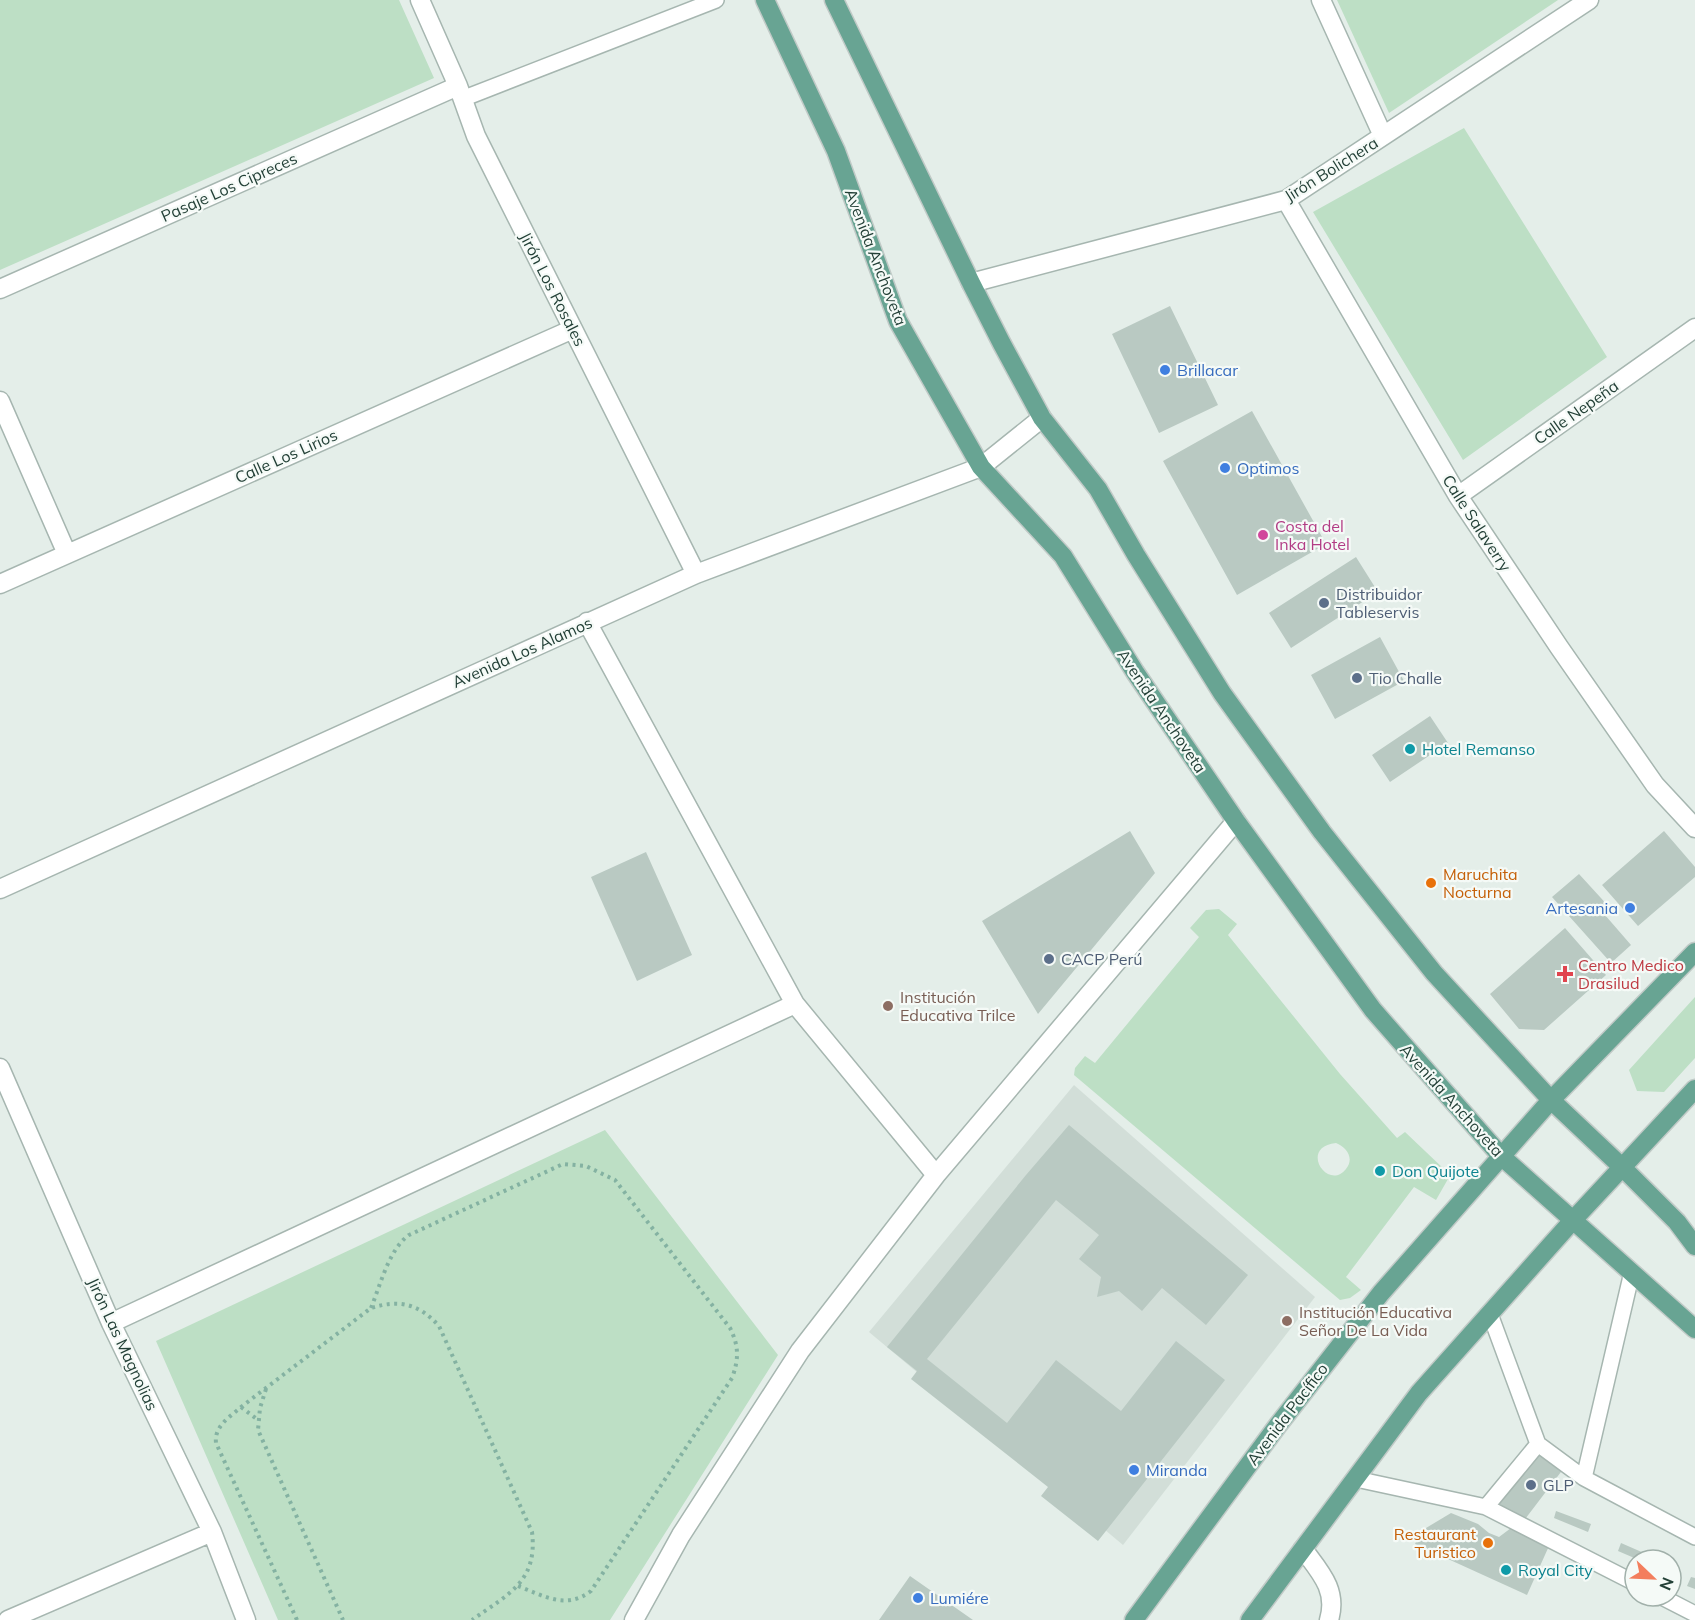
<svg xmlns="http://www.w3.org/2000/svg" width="1695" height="1620" viewBox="0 0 1695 1620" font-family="Mulish,sans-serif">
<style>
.built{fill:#d2ded8}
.green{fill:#bddfc5;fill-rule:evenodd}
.building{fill:#b9c9c2}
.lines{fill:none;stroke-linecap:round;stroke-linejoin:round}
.service-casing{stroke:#a6b6b0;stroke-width:18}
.minor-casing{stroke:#a6b6b0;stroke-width:21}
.tertiary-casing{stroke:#a6b6b0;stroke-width:21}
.primary-casing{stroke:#c1cac7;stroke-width:21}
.path{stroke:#84b2a2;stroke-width:4;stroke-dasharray:3 4.5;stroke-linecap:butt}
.service{stroke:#fff;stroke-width:15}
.minor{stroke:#fff;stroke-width:18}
.tertiary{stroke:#fff;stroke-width:18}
.primary{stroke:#68a493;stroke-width:18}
.shop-dot{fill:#3f7fe0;stroke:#f5faf7;stroke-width:2}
.hotel-dot{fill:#d1479c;stroke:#f5faf7;stroke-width:2}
.service-dot{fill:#5c6f8a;stroke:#f5faf7;stroke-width:2}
.culture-dot{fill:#0f9aa8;stroke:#f5faf7;stroke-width:2}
.food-dot{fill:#e8710a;stroke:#f5faf7;stroke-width:2}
.health-dot{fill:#e0444e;stroke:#f5faf7;stroke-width:2}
.education-dot{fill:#8d6e63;stroke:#f5faf7;stroke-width:2}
.labels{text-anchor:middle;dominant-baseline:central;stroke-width:4.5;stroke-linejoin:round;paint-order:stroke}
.street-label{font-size:16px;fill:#234037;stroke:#f5faf7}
.shop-label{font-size:16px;fill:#366cbe;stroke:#f5faf7;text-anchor:start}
.hotel-label{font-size:16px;fill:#b23c85;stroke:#f5faf7;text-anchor:start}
.service-label{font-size:16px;fill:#4e5e75;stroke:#f5faf7;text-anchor:start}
.culture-label{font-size:16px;fill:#0d838f;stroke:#f5faf7;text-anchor:start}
.food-label{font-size:16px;fill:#c56008;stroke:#f5faf7;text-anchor:start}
.health-label{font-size:16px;fill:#be3a42;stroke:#f5faf7;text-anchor:start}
.education-label{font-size:16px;fill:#785e54;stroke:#f5faf7;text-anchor:start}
</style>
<rect width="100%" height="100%" fill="#e4eee9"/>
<path class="built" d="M1074,1085L1315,1297L1123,1545L869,1332Z"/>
<path class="green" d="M0,0H399L434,78L0,270Z
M1337,0H1558L1389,113Z
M1464,128L1607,357L1463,460L1313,212Z
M1219,909L1237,924L1228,935L1340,1074L1397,1138L1405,1132L1445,1170L1448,1179L1436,1200L1414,1187L1346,1277L1361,1290L1350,1298L1340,1300L1074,1075L1075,1068L1085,1056L1095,1063L1199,937L1190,928L1206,910ZM1336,1143C1346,1147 1355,1158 1346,1169C1328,1192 1298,1147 1336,1143Z
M1695,997V1058L1664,1092L1637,1091L1629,1070Z
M605,1130L778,1355L610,1620H278L156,1341Z"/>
<path class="building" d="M1170,306L1218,405L1159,433L1112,334Z
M1252,411L1326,544L1237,595L1163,461Z
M1356,557L1378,592L1291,648L1269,613Z
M1380,637L1404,681L1335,719L1311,675Z
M1430,716L1448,743L1390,782L1372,755Z
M1130,831L1155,873L1038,1014L982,921Z
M1664,831L1695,867V877L1638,926L1602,885Z
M646,852L692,955L637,981L591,877Z
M1579,874L1611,909L1605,915L1631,945L1611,963L1552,897Z
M1565,928L1606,975L1544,1030L1519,1029L1490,994Z
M1069,1125L1248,1275L1206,1325L1162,1288L1142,1311L1119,1291L1097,1297L1101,1277L1079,1259L1099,1235L1056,1200L927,1359L1007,1423L1056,1360L1121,1411L1176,1341L1225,1380L1098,1541L1041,1496L1048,1487L911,1379L917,1371L887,1347L1026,1175Z
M1540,1447L1564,1468L1522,1523L1496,1501Z
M1556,1511L1591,1524L1588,1532L1554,1518Z
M1451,1513L1478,1524L1489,1533L1499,1537L1511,1528L1549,1546L1527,1595L1415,1544L1421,1531Z
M1621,1543L1660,1560H1639L1618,1551Z
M910,1576L973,1620H879Z
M1691,1577L1695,1578V1589L1687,1586Z"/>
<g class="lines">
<g class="service-casing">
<path id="service" d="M462,99L716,0
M1632,1272L1584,1478L1695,1537
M1538,1444L1584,1478
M1356,1479L1486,1507L1538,1444L1490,1314
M1486,1507L1635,1583
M1660,1596L1695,1614"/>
</g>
<g class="minor-casing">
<path id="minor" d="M420,0L458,86L476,136L696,574
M1321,0L1383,136
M1286,200L1458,496L1559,647L1655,785L1695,828
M971,283L1286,200L1589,0
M0,289L458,86
M0,401L67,554
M1458,496L1695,328
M0,584L573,329
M587,622L795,1004L936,1175
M0,889L696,574L981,467L1042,418
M0,1068L111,1323L212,1532L246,1620
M111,1323L795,1004
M8,1620L212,1532
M634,1620L681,1535L800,1351L936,1175L1236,821"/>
</g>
<g class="tertiary-casing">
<path id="tertiary" d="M1303,1549C1320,1572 1338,1590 1329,1620"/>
</g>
<g class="primary-casing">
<path id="primary" d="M765,0L836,151L898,321L981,467L1063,556L1135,672L1236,821L1373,1010L1501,1156L1695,1329
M834,0L971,283L1002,344L1042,418L1098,489L1136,555L1222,693L1322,832L1434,973L1551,1100L1623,1168L1677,1222L1695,1246
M1134,1620L1278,1425L1381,1293L1551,1100L1695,952
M1250,1620L1419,1393L1574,1219L1695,1089"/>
</g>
<path class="path" d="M371,1308C380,1286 389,1249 409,1235L563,1164L586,1166L615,1180L730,1328C739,1346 739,1359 732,1378L591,1591C566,1610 544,1596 518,1586
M266,1389L260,1408L258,1430L343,1620
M241,1407L258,1420
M297,1620L216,1443C214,1426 230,1417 241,1407L371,1308C400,1299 419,1304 439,1326L532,1532C538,1582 508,1594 472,1620"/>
<use href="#service" class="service"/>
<use href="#minor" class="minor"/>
<use href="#tertiary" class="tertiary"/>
<use href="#primary" class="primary"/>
</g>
<g class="shop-dot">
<circle cx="1165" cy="370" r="6"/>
<circle cx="1225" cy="468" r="6"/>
<circle cx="1630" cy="908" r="6"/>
<circle cx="1134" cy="1470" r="6"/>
<circle cx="918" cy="1598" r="6"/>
</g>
<circle class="hotel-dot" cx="1263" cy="535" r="6"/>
<g class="service-dot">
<circle cx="1324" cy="603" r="6"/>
<circle cx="1357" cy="678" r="6"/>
<circle cx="1049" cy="959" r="6"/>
<circle cx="1531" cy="1485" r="6"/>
</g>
<g class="culture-dot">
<circle cx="1410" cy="749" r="6"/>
<circle cx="1380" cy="1171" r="6"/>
<circle cx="1506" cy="1570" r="6"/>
</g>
<g class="food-dot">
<circle cx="1431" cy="883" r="6"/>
<circle cx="1488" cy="1543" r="6"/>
</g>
<path class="health-dot" d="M1562 965h6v6h6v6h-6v6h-6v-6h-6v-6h6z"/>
<g class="education-dot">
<circle cx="888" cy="1006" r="6"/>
<circle cx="1287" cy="1321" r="6"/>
</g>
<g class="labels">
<g class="street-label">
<text transform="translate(1331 169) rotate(-32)">Jirón Bolichera</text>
<text transform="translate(229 187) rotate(-24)">Pasaje Los Cipreces</text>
<text transform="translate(876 257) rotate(69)">Avenida Anchoveta</text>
<text transform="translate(553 289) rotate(63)">Jirón Los Rosales</text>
<text transform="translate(1576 412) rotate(-35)">Calle Nepeña</text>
<text transform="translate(286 456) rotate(-24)">Calle Los Lirios</text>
<text transform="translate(1477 523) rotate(57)">Calle Salaverry</text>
<text transform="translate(522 652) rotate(-24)">Avenida Los Alamos</text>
<text transform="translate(1162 711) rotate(56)">Avenida Anchoveta</text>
<text transform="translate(1452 1100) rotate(48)">Avenida Anchoveta</text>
<text transform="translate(123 1344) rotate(65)">Jirón Las Magnolias</text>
<text transform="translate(1287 1414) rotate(-53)">Avenida Pacífico</text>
</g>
<g class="shop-label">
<text x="1177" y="370">Brillacar</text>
<text x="1237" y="468">Optimos</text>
<text x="1618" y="908" text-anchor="end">Artesania</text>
<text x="1146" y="1470">Miranda</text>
<text x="930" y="1598">Lumiére</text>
</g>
<g class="hotel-label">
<text x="1275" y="526">Costa del<tspan x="1275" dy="18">Inka Hotel</tspan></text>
</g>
<g class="service-label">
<text x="1336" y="594">Distribuidor<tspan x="1336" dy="18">Tableservis</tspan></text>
<text x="1369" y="678">Tio Challe</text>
<text x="1061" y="959">CACP Perú</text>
<text x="1543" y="1485">GLP</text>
</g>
<g class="culture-label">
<text x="1422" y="749">Hotel Remanso</text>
<text x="1392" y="1171">Don Quijote</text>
<text x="1518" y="1570">Royal City</text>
</g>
<g class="food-label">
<text x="1443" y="874">Maruchita<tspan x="1443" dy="18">Nocturna</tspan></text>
<text x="1476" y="1534" text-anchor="end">Restaurant<tspan x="1476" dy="18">Turistico</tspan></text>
</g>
<g class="health-label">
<text x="1578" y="965">Centro Medico<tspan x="1578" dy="18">Drasilud</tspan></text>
</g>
<g class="education-label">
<text x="900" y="997">Institución<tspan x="900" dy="18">Educativa Trilce</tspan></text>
<text x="1299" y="1312">Institución Educativa<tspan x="1299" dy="18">Señor De La Vida</tspan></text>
</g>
</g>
<g transform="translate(1653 1578) rotate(113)"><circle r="28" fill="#f5faf7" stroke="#a1b0aa" stroke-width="1.5"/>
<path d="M0-4.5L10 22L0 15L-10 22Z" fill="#f37e5d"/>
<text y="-9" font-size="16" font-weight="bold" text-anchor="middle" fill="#234037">N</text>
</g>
</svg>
